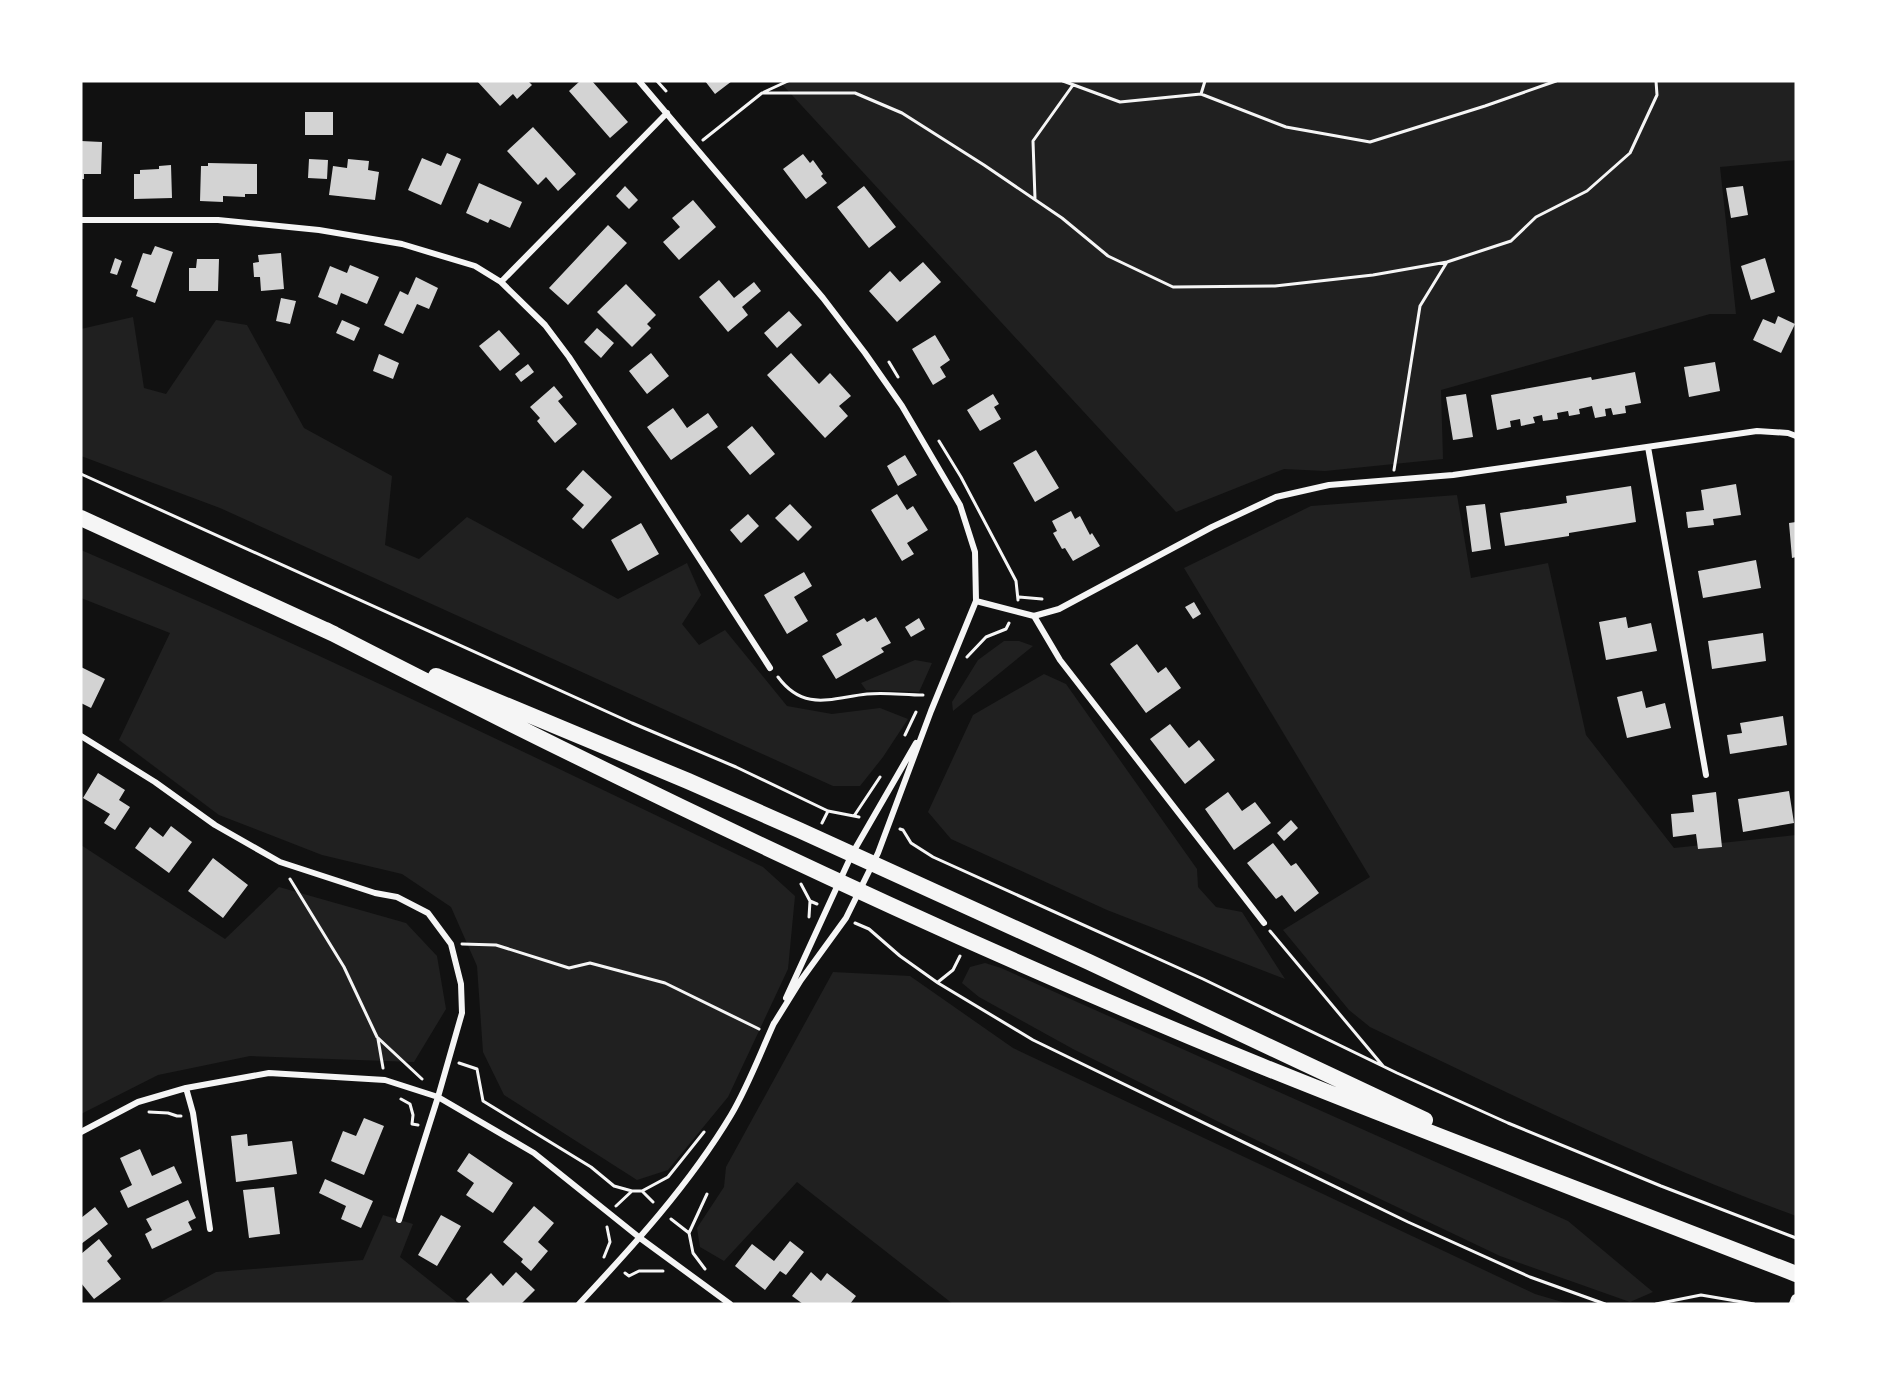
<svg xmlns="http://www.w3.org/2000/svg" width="1877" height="1385" viewBox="0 0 1877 1385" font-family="'Golos Text',sans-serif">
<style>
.green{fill:#202020}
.building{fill:#d3d3d3}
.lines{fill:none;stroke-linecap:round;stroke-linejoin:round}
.path{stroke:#f5f5f5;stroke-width:3}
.minor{stroke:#f5f5f5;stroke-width:6}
.tertiary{stroke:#f5f5f5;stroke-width:10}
.trunk{stroke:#f5f5f5;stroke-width:16}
</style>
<rect width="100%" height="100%" fill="#111"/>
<path class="green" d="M779,81H1796V160L1720,167L1736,314H1710L1441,390L1443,459L1325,471L1284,469L1176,512Z
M133,317L144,388L166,394L216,320L247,325L304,428L392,476L385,545L419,559L467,517L618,599L687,563L701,595L682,624L699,645L725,630L787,706L832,714L880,708L908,719L883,757L860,786H833L220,508L81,456V329Z
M1457,495L1471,578L1548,563L1586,735L1674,848L1796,835V1216C1650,1163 1510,1094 1370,1027L1349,1010L1283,930L1370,877L1184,568L1311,506Z
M81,550C312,649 537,758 763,867L795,896L788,969L728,1097L668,1170L637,1180L504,1095L483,1052L477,966L451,907L402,874L322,855L219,815L119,740L170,633L81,598Z
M1004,641H1019L1033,646L953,711L952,702L978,660Z
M915,660L932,663L919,692L866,690L861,683Z
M1044,674L1066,684L1197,869L1198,887L1216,907L1242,912L1285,979L1107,910L951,839L928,812L973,715Z
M81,845L225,939L279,887L406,923L437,956L446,1009L414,1062L250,1056L158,1075L81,1114Z
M985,963L1001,968L1568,1221L1653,1292L1630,1302L1500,1256L1225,1125L1073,1049L979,997L962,983L970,967Z
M833,972L910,976L1013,1048L1535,1294L1569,1304H953L797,1182L724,1261L700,1247L697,1228L724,1187L726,1167Z
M383,1215L413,1224L400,1257L459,1304H157L216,1272L363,1260Z"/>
<path class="building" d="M477,81H528L532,85L517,99L513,94L500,106Z
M580,81H592L628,122L610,138L569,91Z
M705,81H732L715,94Z
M305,112H333V135H305Z
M533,127L576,174L558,191L546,177L538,185L507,151Z
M81,141L102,142L101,174H84V179H81Z
M447,153L461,159L441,205L408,190L422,158L441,166Z
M803,154L810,163L813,160L823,174L821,176L827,183L806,199L783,169Z
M309,159L328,160L327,179L308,178Z
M348,159L369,161L368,170L379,172L375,200L329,195L333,166L347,168Z
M208,163L257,164V194H245V197L223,196V202L200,201L201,166H208Z
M171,165L172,198L134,199V174H140V170L159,169V166Z
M479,183L522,202L510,228L490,219L488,223L466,213Z
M625,186L638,200L629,209L616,196Z
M864,186L896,227L869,248L837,207Z
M1743,186L1748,215L1731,218L1726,188Z
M693,200L716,227L679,260L663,242L680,227L672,218Z
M608,225L627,243L568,305L549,288Z
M155,246L173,252L155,303L136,296L138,290L131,287L143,253L151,255Z
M281,253L284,289L261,291L260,277H254L253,263L259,262L258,255Z
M115,258L122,261L117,275L110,273Z
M1765,258L1775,292L1751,300L1741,266Z
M197,259H219L218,291H189V268H196Z
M923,262L941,282L897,322L869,291L890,271L900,282Z
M350,265L379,277L367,304L341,293L337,305L318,297L330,266L347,273Z
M416,277L438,288L429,309L417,304L403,334L384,325L400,291L408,295Z
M719,280L734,298L754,282L761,291L742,307L748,315L728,332L699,297Z
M626,284L656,315L647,324L651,328L632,347L597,312Z
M281,298L296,301L290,324L276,321Z
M789,311L802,325L777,348L764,333Z
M1778,316L1795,324L1781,353L1753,340L1763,319L1775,324Z
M342,320L360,328L354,341L336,333Z
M597,328L614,343L601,358L584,342Z
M499,330L520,354L500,371L479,346Z
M935,335L950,360L940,367L946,377L933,385L912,349Z
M651,353L669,376L647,394L629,371Z
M791,353L819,384L830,373L851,396L839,406L848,416L825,438L767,375Z
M379,354L399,363L393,379L373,371Z
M1715,362L1720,391L1689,397L1684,367Z
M528,364L534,372L521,382L515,374Z
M1635,372L1641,403L1625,406L1626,413L1613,415L1611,408L1605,409L1606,416L1595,418L1592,406L1579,409L1580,414L1569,416L1568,411L1557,413L1558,419L1543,421L1542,415L1533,417L1535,423L1521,426L1520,419L1510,421L1511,427L1497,430L1491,395L1591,377L1592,380Z
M554,386L563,397L558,401L577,424L555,443L537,421L540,418L530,407Z
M993,394L999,404L994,407L1001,419L980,431L967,410Z
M1466,394L1473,437L1453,440L1446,397Z
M673,408L687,428L708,413L718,427L671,460L647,427Z
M752,426L775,454L750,475L727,447Z
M1036,450L1059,488L1035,502L1013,463Z
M905,455L917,475L898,486L887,466Z
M583,470L612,497L583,529L572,519L584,505L566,489Z
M1736,484L1741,515L1713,519L1714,525L1688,528L1686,512L1704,510L1701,490Z
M1631,486L1636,522L1569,533V536L1505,546L1500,513L1567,503L1566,496Z
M897,494L907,510L913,506L928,530L907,543L914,554L902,561L871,510Z
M790,504L812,527L798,541L775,518Z
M1485,504L1491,549L1472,552L1466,506Z
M1071,511L1075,519L1080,516L1090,535L1092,533L1100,546L1073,561L1065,548L1062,549L1053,533L1057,531L1052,521Z
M748,514L759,526L741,543L730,530Z
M1796,522V557L1792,558L1789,523Z
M641,523L659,554L628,571L611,540Z
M1756,560L1761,588L1703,598L1698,571Z
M804,572L812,586L794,597L808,621L787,634L764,595Z
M1194,602L1201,614L1193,619L1185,607Z
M876,617L891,643L881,648L884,652L836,679L822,656L842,645L836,634L864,618L867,622Z
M1626,617L1628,628L1651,623L1657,651L1606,660L1599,622Z
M919,618L925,629L911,637L905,627Z
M1763,633L1766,661L1712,669L1708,641Z
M1137,644L1158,673L1166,667L1181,688L1146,713L1110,664Z
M81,667L105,679L91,708L81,703Z
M1642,691L1646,708L1665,703L1671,728L1627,738L1617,697Z
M1783,716L1787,745L1730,754L1727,735L1742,733L1740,723Z
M1170,724L1189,748L1199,740L1215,760L1185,784L1150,739Z
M98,773L125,790L119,800L130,807L115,830L104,823L110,814L83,798Z
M1789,791L1794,823L1743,832L1738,799Z
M1228,792L1242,811L1255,802L1271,823L1234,850L1205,809Z
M1716,792L1722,847L1698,849L1696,834L1673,837L1671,814L1694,812L1692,795Z
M1291,820L1298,828L1284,841L1277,833Z
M171,826L192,842L169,873L135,848L150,827L163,837Z
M1273,843L1291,866L1296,863L1319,893L1295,912L1282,895L1276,899L1247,863Z
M213,858L248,885L223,918L188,891Z
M364,1118L384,1126L364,1175L331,1161L343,1131L356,1136Z
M247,1134L248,1146L292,1141L297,1174L236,1182L231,1136Z
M140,1149L152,1176L174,1166L182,1183L128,1208L120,1191L132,1185L120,1158Z
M469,1153L513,1183L493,1213L466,1195L474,1183L457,1171Z
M325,1179L373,1201L361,1228L341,1219L346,1206L319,1193Z
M274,1187L280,1234L249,1238L243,1190Z
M188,1200L196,1218L188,1222L192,1230L152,1249L145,1234L152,1230L146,1219Z
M534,1206L554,1223L538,1242L548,1251L531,1271L521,1262L523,1259L503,1242Z
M95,1207L108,1224L81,1244V1218Z
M441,1215L461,1226L437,1266L418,1255Z
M99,1239L112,1256L107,1261L121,1279L94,1299L81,1283V1254Z
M790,1241L804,1252L786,1275L780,1271L765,1290L735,1266L752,1244L774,1261Z
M516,1272L535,1290L521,1304H471L466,1299L491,1273L503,1286Z
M811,1272L821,1281L827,1273L856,1296L850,1304H803L792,1296Z"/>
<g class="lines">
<path class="path" d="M657,81L666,91
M1063,81L1120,102L1201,94L1205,81
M764,92L788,81
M1201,94L1286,127L1370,142L1485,106L1556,81
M703,140L762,93H855L902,113L984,165L1062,218L1108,256L1173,287L1275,286L1373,275L1447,262L1511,241L1536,217L1587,191L1630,153L1657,95L1656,81
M1035,199L1033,141L1073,85
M889,362L898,377
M939,441L961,477L1016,581L1018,600
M1394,470L1420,306L1447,262
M81,474L632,723L736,767L828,811L859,817
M1019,597L1042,599
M967,657L986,637L1006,629L1009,623
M778,677C804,712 831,698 867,694C885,692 905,695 923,695
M905,735L916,712
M854,816L880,777
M822,823L828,811
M900,829L903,830L911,843L933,857L1203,979L1397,1073L1508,1123L1661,1186L1796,1238
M290,879L344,967L377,1037L422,1079
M801,884L810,901L817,904
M809,917L810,901
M855,923L869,929L900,956L938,983L1033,1040L1408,1222L1530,1277L1605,1304
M1270,931L1383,1066
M462,944L496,945L569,968L590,963L665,983L759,1029
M938,982L953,970L960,956
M378,1039L383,1068
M459,1063L477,1069L483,1101L591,1167L614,1186L632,1191H642L668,1177L704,1132
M401,1099L410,1104L413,1115L412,1124L418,1125
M149,1112L168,1113L177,1116H181
M642,1191L653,1202
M616,1206L632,1191
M671,1219L689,1233L707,1194
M689,1233L693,1253L705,1269
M604,1257L610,1242L607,1227
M625,1273L629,1276L639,1271H663
M1656,1304L1701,1295L1754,1304"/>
<path class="minor" d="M639,81L823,298L865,353L902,406L960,505L975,552L976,601L931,711L878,853L846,918L801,980L773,1025
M81,220H218L319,230L402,244L475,266L501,282L545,325L569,357L770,668
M501,282L667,113
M1648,447L1706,775
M976,601L1034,616L1059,609L1212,527L1276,497L1329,485L1453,475L1757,431L1788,433L1796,436
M1034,616L1060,660L1264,923
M81,736L155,782L215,825L280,862L375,893L397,897L428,913L451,944L461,984L462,1013L438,1097L399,1220
M786,998L852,854L916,743
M186,1088L193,1113L210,1229
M81,1132L138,1102L186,1088L269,1073L385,1080L438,1097L534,1153L640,1238L730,1304
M579,1304C634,1245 689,1185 731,1115C748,1086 760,1054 774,1023"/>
<path class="tertiary" d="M1794,1304L1796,1299"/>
<path class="trunk" d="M81,518L334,634
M326,630C629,786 938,934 1254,1063C1434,1136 1615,1203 1796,1274
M436,676L688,781L799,830L1089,962L1425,1120"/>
</g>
<rect width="1877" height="1385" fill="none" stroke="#ffffff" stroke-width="165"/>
</svg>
